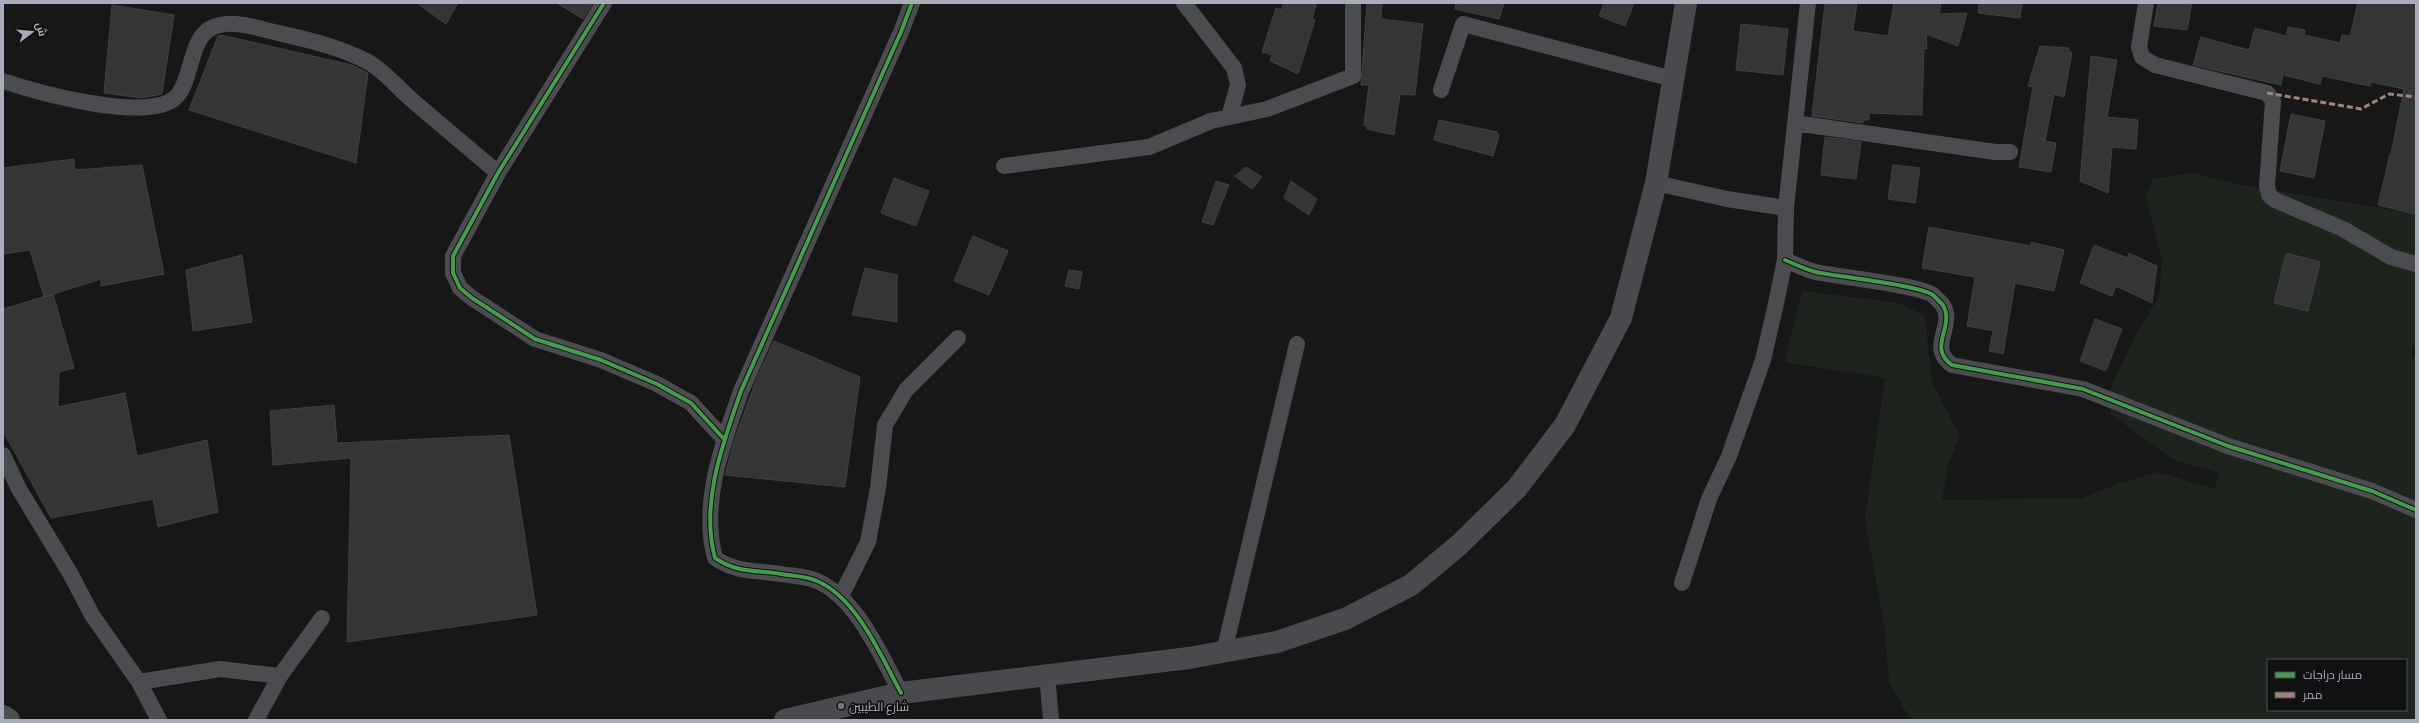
<svg xmlns="http://www.w3.org/2000/svg" width="2419" height="723" viewBox="0 0 2419 723" font-family="'PT Sans Narrow',Cairo,sans-serif">
<style>
.green{fill:#1d241e;fill-rule:evenodd}
.building{fill:#353536;stroke:#3f4043}
.lines{fill:none;stroke-linecap:round;stroke-linejoin:round}
.minor{stroke:#4b4c50;stroke-width:16}
.secondary{stroke:#4a4a4e;stroke-width:22}
.primary{stroke:#4d4f52;stroke-width:22}
.quiet{stroke:#a18479;stroke-width:3;stroke-dasharray:6 3;stroke-linecap:butt}
.cycleway-casing{stroke:#111113;stroke-width:6}
.cycleway{stroke:#469c4c;stroke-width:4}
.poi-dot{fill:#757880;stroke:#111113;stroke-width:1.5}
.labels{text-anchor:middle;dominant-baseline:central;stroke-width:3.5;stroke-linejoin:round;paint-order:stroke}
.poi-label{font-size:12px;fill:#a8adb8;stroke:#111113;text-anchor:start}
</style>
<rect width="100%" height="100%" fill="#171717"/>
<path class="green" d="M2193,173L2237,184L2416,214V339L2411,354L2416,356V720H1920L1909,717L1889,683L1885,630L1865,519L1885,378L1785,362L1802,291L1899,303L1925,316L1932,382L1960,436L1948,464L1942,500L2082,498L2120,483L2158,472L2215,489L2219,473L2172,459L2111,414V387L2136,334L2159,296L2162,260L2146,197L2152,179ZM2268,660H2406V710H2268Z"/>
<path class="building" d="M417,3H458L446,24Z
M557,3H593L583,19Z
M1283,3H1317L1312,19L1315,20L1298,74L1270,61L1272,55L1262,52L1276,8L1282,10Z
M1367,3H1382L1381,19L1423,24L1415,95L1400,94L1394,135L1367,129V126L1364,125L1369,85H1361Z
M1456,3H1504L1499,19L1455,9Z
M1604,3H1634L1625,26L1599,16Z
M1825,3H1857L1853,31L1888,36L1894,3H1941L1939,14L1967,13L1958,46L1926,34L1927,49L1924,48L1922,115L1869,113V120H1863V123L1812,116Z
M1979,3H2022L2020,18L1978,13Z
M2158,3H2192L2187,30L2154,26Z
M2358,3H2416V214L2378,205L2390,154H2391L2404,89L2371,82L2370,86L2322,76L2320,84L2283,75L2281,85L2193,65L2201,37L2249,50L2255,28L2286,36L2288,27L2305,30L2304,35L2340,43L2342,35L2350,36Z
M112,5L174,15L162,94L142,98L104,93Z
M1741,24L1788,29L1783,75L1736,70Z
M221,35L352,65L368,73L356,163L189,110L218,36Z
M2040,46L2069,48V52H2072L2064,97L2054,94L2045,141L2056,143L2051,172L2019,167L2033,87L2028,86Z
M2091,56L2117,60L2107,117L2138,120L2136,149L2112,147L2108,193L2080,181Z
M2291,114L2325,121L2314,178L2280,171Z
M1439,120L1497,132L1499,136L1493,156L1434,140Z
M1825,137L1861,142L1856,179L1821,175Z
M74,159L75,170L142,165L164,274L101,286V279L44,297L30,250L3,254V168Z
M1893,165L1920,168L1915,203L1888,199Z
M1246,167L1262,177L1252,189L1235,176Z
M894,178L929,191L916,226L881,213Z
M1216,181L1229,185L1213,225L1202,222Z
M1291,181L1317,199L1309,215L1284,198Z
M1929,227L2031,246V242L2064,250L2054,291L2015,283L2003,354L1989,351L1993,331L1967,326L1975,277L1922,268Z
M973,236L1008,251L989,295L954,281Z
M2094,245L2128,258L2129,253L2157,266L2152,303L2116,286L2112,296L2080,283Z
M2286,253L2320,262L2308,311L2274,303Z
M242,255L252,322L193,331L186,270Z
M865,268L897,275V322L852,315Z
M1069,270L1082,272L1079,289L1065,286Z
M53,294L74,368L59,372L58,407L125,393L137,456L207,440L218,512L158,527L153,499L51,518L3,431V309Z
M2095,319L2122,329L2106,371L2080,361Z
M774,341L860,377L845,487L725,475L734,441L756,380Z
M334,405L337,443L509,435L537,615L347,642L351,458L273,465L270,411Z"/>
<g class="lines">
<path class="minor" d="M604,3L498,173L453,256V273L460,288L472,298L535,339L601,360L657,384L691,403L724,439
M1184,3L1234,68L1238,85L1229,117
M2146,3L2139,47L2142,57L2155,65L2267,93L2273,101L2267,186L2269,195L2275,200L2343,229L2391,257L2416,264
M3,81C36,92 149,124 176,97C191,83 190,42 208,30C226,18 251,26 270,31C304,39 339,46 370,63C385,72 399,89 413,101C441,125 470,149 498,173
M1441,90L1463,24L1673,79
M1795,123L1995,152H2010
M1004,166L1149,147L1211,121L1267,109L1353,76V3
M1656,183L1727,199L1786,208
M1785,260C1795,264 1806,270 1816,272C1839,277 1919,285 1933,295C1936,298 1940,302 1942,304C1957,325 1926,347 1952,365L2083,389L2228,446L2372,491L2416,510
M3,455L19,489L70,573L92,615L139,682L159,720
M1682,583L1709,499L1729,456L1763,360L1775,308L1785,260L1786,208L1808,3
M841,596L868,542L878,488L885,425L906,390L958,338
M1224,652L1297,344
M1047,675L1051,720
M139,682L220,669L280,676L322,618
M901,693C881,656 857,598 817,581C807,576 792,576 781,574C755,570 737,573 715,558C700,503 723,443 741,391L901,32L912,3
M256,720L280,676"/>
<path class="secondary" d="M785,720L901,693L1189,658L1277,642L1345,619L1411,585L1459,545L1517,488L1565,425L1621,318L1656,183L1686,3"/>
<path class="primary" d="M3,716L9,720"/>
<path class="quiet" d="M2267,93L2361,109L2389,94L2416,97"/>
<g class="cycleway-casing">
<path id="cycleway" d="M604,3L498,173L453,256V273L460,288L472,298L535,339L601,360L657,384L691,403L724,439
M1785,260C1795,264 1806,270 1816,272C1839,277 1919,285 1933,295C1936,298 1940,302 1942,304C1957,325 1926,347 1952,365L2083,389L2228,446L2372,491L2416,510
M901,693C881,656 857,598 817,581C807,576 792,576 781,574C755,570 737,573 715,558C700,503 723,443 741,391L901,32L912,3"/>
</g>
<use href="#cycleway" class="cycleway"/>
</g>
<circle class="poi-dot" cx="841" cy="706" r="4"/>
<g class="labels">
<g class="poi-label">
<text x="849" y="706">شارع الطيبين</text>
</g>
</g>
<rect width="2419" height="723" fill="none" stroke="#a8adb8" stroke-width="8"/>
<rect x="2267" y="659" width="140" height="52" fill="#111113" stroke="#4d4f55"/>
<rect x="2275" y="672" width="20" height="6" fill="#469c4c" stroke="#4d4f55"/>
<text x="2303" y="679" font-size="12" fill="#a8adb8">مسار دراجات</text>
<rect x="2275" y="692" width="20" height="6" fill="#a18479" stroke="#4d4f55"/>
<text x="2303" y="699" font-size="12" fill="#a8adb8">ممر</text>
<g transform="translate(32 32) rotate(74)" stroke="#111113" stroke-width="3" paint-order="stroke">
<path d="M0-3L7 15L0 10L-7 15Z" fill="#a8adb8"/>
<text y="-6" font-size="11" font-weight="bold" text-anchor="middle" fill="#a8adb8">ش</text>
</g>
</svg>
